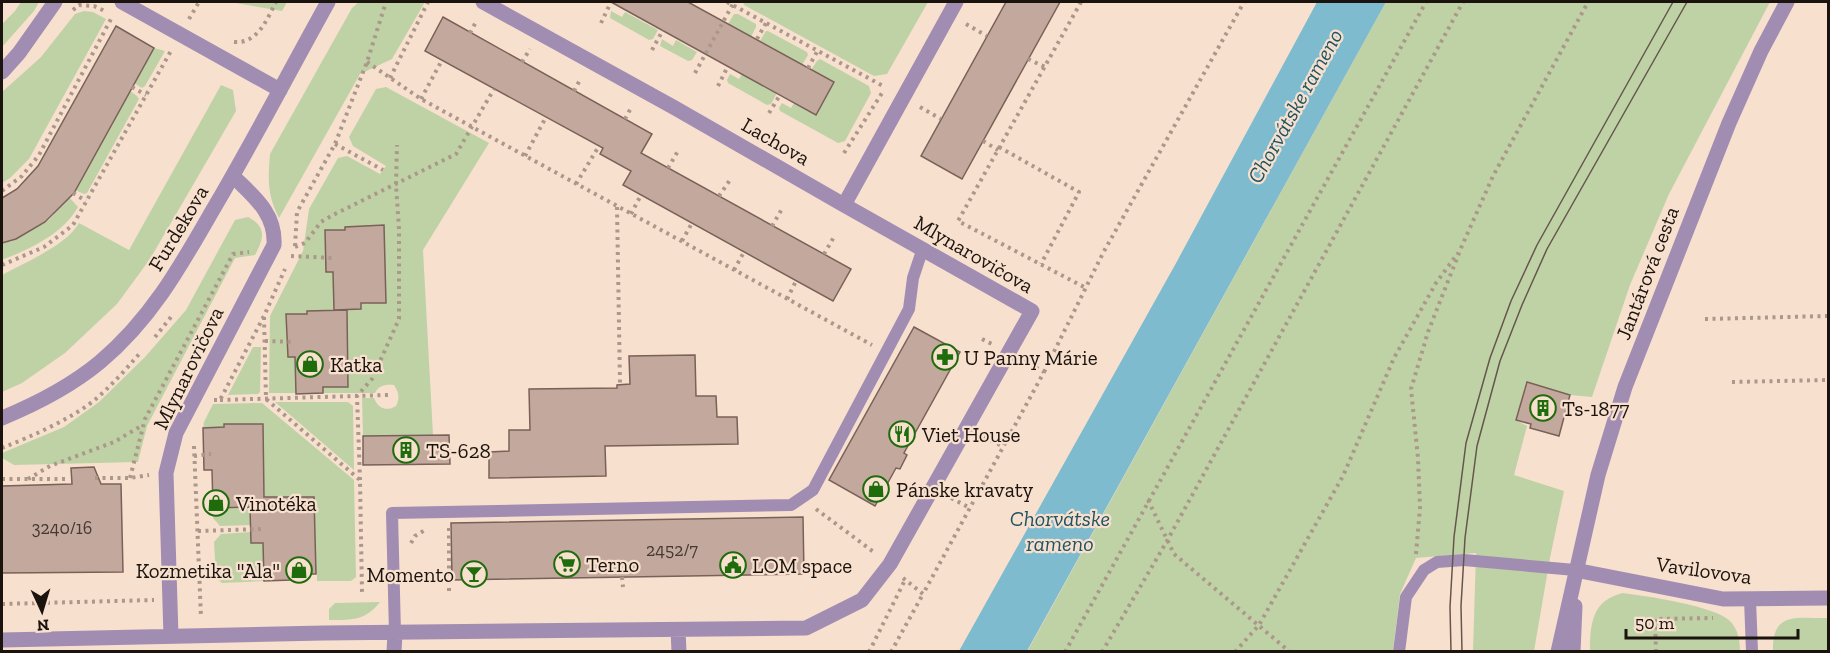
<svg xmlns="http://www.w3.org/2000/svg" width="1830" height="653" viewBox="0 0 1830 653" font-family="'Zilla Slab',serif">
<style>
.green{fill:#bfd2a6}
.water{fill:#7ebbcf}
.building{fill:#c3a89e;stroke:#796158;stroke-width:1.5}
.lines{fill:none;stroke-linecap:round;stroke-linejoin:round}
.path{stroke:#ab988b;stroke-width:4;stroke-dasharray:3 4.5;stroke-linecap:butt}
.service{stroke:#a18db2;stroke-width:12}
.minor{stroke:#a18db2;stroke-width:15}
.tertiary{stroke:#a18db2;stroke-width:15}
.tram{stroke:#64564d;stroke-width:1.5}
.labels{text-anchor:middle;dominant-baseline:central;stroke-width:4.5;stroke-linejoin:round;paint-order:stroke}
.number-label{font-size:18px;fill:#453831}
.street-label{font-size:21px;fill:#1b130d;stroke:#f8e0cf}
.poi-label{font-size:21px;fill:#1b130d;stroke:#f8e0cf;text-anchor:start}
.water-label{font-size:22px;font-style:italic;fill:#205463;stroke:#f8e0cf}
</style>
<rect width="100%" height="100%" fill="#f8e0cf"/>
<path class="green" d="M21,2H39L34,11L2,47V24L15,11Z
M230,2H287L282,11Z
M359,2H425L392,59L360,74L279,218C267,195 268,179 270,154L352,8Z
M743,2H928L887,74L874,76L744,5Z
M1386,2H1770L1669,194L1630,285L1592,397L1570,395L1526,383L1516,420L1527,426L1514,475L1564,491L1550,558L1534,651H1473L1476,553L1416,558L1400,594L1393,651L1027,652Z
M84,11L93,12L106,19L29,159L10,178L2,183V92L41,57L75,14Z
M611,11L622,17L625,12L658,30L653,39L649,40L610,18Z
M734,14H738L756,24V27L751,37L728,24Z
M766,31H768L807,52L808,55L802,65L760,41Z
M662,39L673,46L676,40L697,52L692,60L688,61L660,46Z
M154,48L165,51L145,86L142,88L134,83Z
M820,59L869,86L871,93L845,141L838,143L780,111L779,108L782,103L791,108L794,103L816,114L834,83L811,70L817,61Z
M730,74L739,79L742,74L777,93L771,104L767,105L728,83L727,80Z
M221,85L233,90L236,111L150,259L117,304L65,353L22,383L2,392V275C24,263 67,245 79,223L129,250Z
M386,87L489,143L423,250L433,435L363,436L362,398H374C378,408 386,412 396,406C400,397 399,393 394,385C386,384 379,385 375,393H269L270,316L303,251L309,209L338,158L347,156L380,174L386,166L353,146L349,137L376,89Z
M130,91L137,96L139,99L87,193L84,194L75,190Z
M69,197L78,207C63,234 30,249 2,260V243L13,241L49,220Z
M248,217C267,227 264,238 255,255L235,258L147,426L138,462L14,465L2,458V453L64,427L99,402L145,357L186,310L235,220Z
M253,347H261L260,392L258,394L228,395Z
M275,402H348L353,406L354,470Z
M262,403L354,480L356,577L351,581H317V574H316L314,497H275L264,501L263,424H224V427L203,428L204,422L213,404Z
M254,501V525L220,526L213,518V508L240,507Z
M251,532V543H263L264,581L222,583L216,578L214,542L221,534Z
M1623,593C1646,596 1715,606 1730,621C1738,629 1740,641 1740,651H1590C1590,624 1592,600 1623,593Z
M380,602C365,621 352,620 329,620V609L335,603Z
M1828,618V651H1773C1772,610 1798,619 1828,618Z"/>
<path class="water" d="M1317,2H1386L1027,651H959L1175,265Z"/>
<path class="building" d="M611,2H688L834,82L816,115Z
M1006,2H1060L962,179L921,156Z
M443,17L652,134L641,153L851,269L833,301L623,185L631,171L600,154L603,148L425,51Z
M116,26L154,48L74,193L45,222L16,239L2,243V198L17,189L38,166Z
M384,225L386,303H361V309L334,310L333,272H326L325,230H345V227Z
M347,310L348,387H323V393L296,394L295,357H288L286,314H307V311Z
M914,327L960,352L904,453L907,455L900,469L896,468L875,506L829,480Z
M695,355L696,396H716L717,417H737L738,444L605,446L606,476L489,478V452L509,451V430H530L529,389L617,388V385L630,384L629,356Z
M1527,382L1570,395L1559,436L1530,428L1531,424L1516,420Z
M224,424H263L264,497H314L316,574H290L291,580L264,581L263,543H251L250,507L213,508L212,470H204L203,428L224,427Z
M449,435L450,464L363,465V436Z
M94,467L101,484H121L123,572L2,573V486L72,484L71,468Z
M803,517L804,574L452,580L451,523Z"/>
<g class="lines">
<path class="path" d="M727,2L885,87
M1081,2L958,221L1086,288
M690,3V2
M73,10L79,5L94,6L107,12
M189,19L199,2
M601,23L611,2
M966,24L987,36
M470,33L477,20
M757,39L766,23
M234,42C258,44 267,19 276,2
M652,50L663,30
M1028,59L1045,67
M367,62L421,99L872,345
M522,62L530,49
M808,68L818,50
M695,73L734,2
M390,78L428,2
M718,86L728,66
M132,87L146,95
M574,91L581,78
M421,99L442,60
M920,107L941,119
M769,113L780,95
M625,119L632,106
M983,141L998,150
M335,144L383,170
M999,147L1079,192L1041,264
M844,153L882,93
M525,156L546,117
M668,168L678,151
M576,184L599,146
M2,191L22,176L39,155L112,17
M73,193L86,201
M719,196L730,180
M617,207L620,384
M631,214L641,195
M772,226L782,209
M682,241L692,223
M295,246L297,212L335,144L367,62L386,2
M295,247L305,243L321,222L333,215L456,154L494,89
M824,254L834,237
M291,256L334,258
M2,265L44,247L73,225L172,49
M734,270L744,252
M787,299L796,281
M264,317L266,399L360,480L362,592
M1705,319L1828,316
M155,337L171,317
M982,339L994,345
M265,341L295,342
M1044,372L1103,253L1244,2
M1732,382L1828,380
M214,400H220L264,316L285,269
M220,400L389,395
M984,437L1004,447
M194,446L201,618
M2,448C32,436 72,419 97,398C113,384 127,368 140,353
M194,456L211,454
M95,478H130L149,475
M130,478L145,419L233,254L249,252
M2,479H68
M28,479L50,466L114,442L143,425
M360,480L357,396L372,379L399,319V229L396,185L397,145
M951,498L970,508
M1148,500L1174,554L1290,652
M816,509L875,553
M449,528V591
M198,531L262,529
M411,543L415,536L425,530
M1416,554L1420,508L1418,458L1411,389L1428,332L1461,248L1493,176L1588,2
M622,577L623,587
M903,578L923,594L1044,372L1024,361
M2,604L154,600
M869,652L905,580
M891,652L923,594
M1065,652L1426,2
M1102,652L1167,541L1463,2
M1235,652L1259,625L1343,476L1394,358L1436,283L1458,253
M1656,652L1655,619L1713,618"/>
<path class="service" d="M1750,599L1752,652
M395,633L392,513L791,505L813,490L909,309L913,278L923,248
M1399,652L1406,597L1424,570L1437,562L1464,560L1575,570"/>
<path class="minor" d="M122,2L280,90
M483,2L675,108L844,205L956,2
M2,72L19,53L55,2
M1575,570L1723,599L1828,598
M678,630L679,652
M171,636L166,473L176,433L274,245C276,213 253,196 233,176
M2,640L324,633L806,628L862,600L890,564L1032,311L844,205
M394,652L395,633"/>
<path class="tertiary" d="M2,418C36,404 71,386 100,362C150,320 179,269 211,213C252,144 289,72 328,2
M1558,652L1598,475L1625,387L1729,123L1761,51L1787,2
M1573,652L1575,606"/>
<path class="tram" d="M1451,652L1450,607L1454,537L1466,443L1490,358L1511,301L1537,245L1673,2
M1462,652L1461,606L1465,538L1477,446L1500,361L1522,305L1547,249L1687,2"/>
</g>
<defs>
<g id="pharmacy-ring" transform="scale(1.35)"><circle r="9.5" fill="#f8e0cf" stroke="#1f6c0d" stroke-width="1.5"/><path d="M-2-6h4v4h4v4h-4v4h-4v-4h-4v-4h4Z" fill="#1f6c0d"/></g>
<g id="shop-ring" transform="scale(1.35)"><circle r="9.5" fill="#f8e0cf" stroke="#1f6c0d" stroke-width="1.5"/><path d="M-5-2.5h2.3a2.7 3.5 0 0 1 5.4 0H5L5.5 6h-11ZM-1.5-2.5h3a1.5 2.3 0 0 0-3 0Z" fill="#1f6c0d"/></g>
<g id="building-ring" transform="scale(1.35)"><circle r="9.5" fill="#f8e0cf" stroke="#1f6c0d" stroke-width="1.5"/><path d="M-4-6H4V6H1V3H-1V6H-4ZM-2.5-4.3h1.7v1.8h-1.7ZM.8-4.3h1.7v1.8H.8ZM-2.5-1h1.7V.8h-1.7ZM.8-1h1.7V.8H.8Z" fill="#1f6c0d"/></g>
<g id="restaurant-ring" transform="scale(1.35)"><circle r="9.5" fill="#f8e0cf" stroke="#1f6c0d" stroke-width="1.5"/><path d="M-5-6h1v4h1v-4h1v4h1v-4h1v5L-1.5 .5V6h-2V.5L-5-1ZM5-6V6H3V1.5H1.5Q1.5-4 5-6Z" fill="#1f6c0d"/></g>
<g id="supermarket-ring" transform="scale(1.35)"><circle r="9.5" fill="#f8e0cf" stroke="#1f6c0d" stroke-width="1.5"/><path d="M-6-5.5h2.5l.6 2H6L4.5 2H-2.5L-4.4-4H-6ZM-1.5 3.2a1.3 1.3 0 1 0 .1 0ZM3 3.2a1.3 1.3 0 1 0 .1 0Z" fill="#1f6c0d"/></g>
<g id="civic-ring" transform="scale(1.35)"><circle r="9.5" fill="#f8e0cf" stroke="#1f6c0d" stroke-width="1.5"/><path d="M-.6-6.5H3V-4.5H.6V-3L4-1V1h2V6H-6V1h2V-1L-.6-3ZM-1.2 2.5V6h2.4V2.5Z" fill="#1f6c0d"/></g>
<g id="bar-ring" transform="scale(1.35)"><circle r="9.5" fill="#f8e0cf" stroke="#1f6c0d" stroke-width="1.5"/><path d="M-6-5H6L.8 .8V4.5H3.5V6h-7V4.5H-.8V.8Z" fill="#1f6c0d"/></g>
</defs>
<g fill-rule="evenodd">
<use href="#pharmacy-ring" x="945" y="357"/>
<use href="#shop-ring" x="310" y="364"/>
<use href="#building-ring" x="1543" y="408"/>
<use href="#restaurant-ring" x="902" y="434"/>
<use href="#building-ring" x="406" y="450"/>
<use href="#shop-ring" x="876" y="489"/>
<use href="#shop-ring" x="216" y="503"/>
<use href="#supermarket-ring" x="567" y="564"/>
<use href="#civic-ring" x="733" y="565"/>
<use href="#shop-ring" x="299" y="570"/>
<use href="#bar-ring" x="474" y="574"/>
</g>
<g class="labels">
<g class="number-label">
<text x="62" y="528">3240/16</text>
<text x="672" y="550">2452/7</text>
</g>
<g class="street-label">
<text transform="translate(776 141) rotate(30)">Lachova</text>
<text transform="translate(178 228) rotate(-59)">Furdekova</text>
<text transform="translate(974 254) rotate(30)">Mlynarovičova</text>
<text transform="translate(1647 273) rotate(-69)">Jantárová cesta</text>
<text transform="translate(188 368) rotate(-64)">Mlynarovičova</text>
<text transform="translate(1704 570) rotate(8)">Vavilovova</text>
</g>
<g class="poi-label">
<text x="964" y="357">U Panny Márie</text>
<text x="330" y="364">Katka</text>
<text x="1562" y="408">Ts-1877</text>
<text x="922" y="434">Viet House</text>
<text x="426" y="450">TS-628</text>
<text x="896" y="489">Pánske kravaty</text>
<text x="236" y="503">Vinotéka</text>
<text x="586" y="564">Terno</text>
<text x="752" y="565">LOM space</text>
<text x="280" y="570" text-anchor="end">Kozmetika "Ala"</text>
<text x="454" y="574" text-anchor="end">Momento</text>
</g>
<g class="water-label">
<text transform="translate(1295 106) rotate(-61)">Chorvátske rameno</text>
<text x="1060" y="518">Chorvátske<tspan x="1060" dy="25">rameno</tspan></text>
</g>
</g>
<rect width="1830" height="653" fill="none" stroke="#1b130d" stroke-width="6"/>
<g transform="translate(42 611) rotate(176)" stroke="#f8e0cf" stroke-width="4.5" paint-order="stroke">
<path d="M0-4.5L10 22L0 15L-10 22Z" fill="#1b130d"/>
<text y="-9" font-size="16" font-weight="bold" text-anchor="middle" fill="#1b130d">N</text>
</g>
<path d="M1626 629v9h172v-9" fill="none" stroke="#1b130d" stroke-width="3"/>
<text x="1635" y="629" font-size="18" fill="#1b130d" stroke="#f8e0cf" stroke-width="4.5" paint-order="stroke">50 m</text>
</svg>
